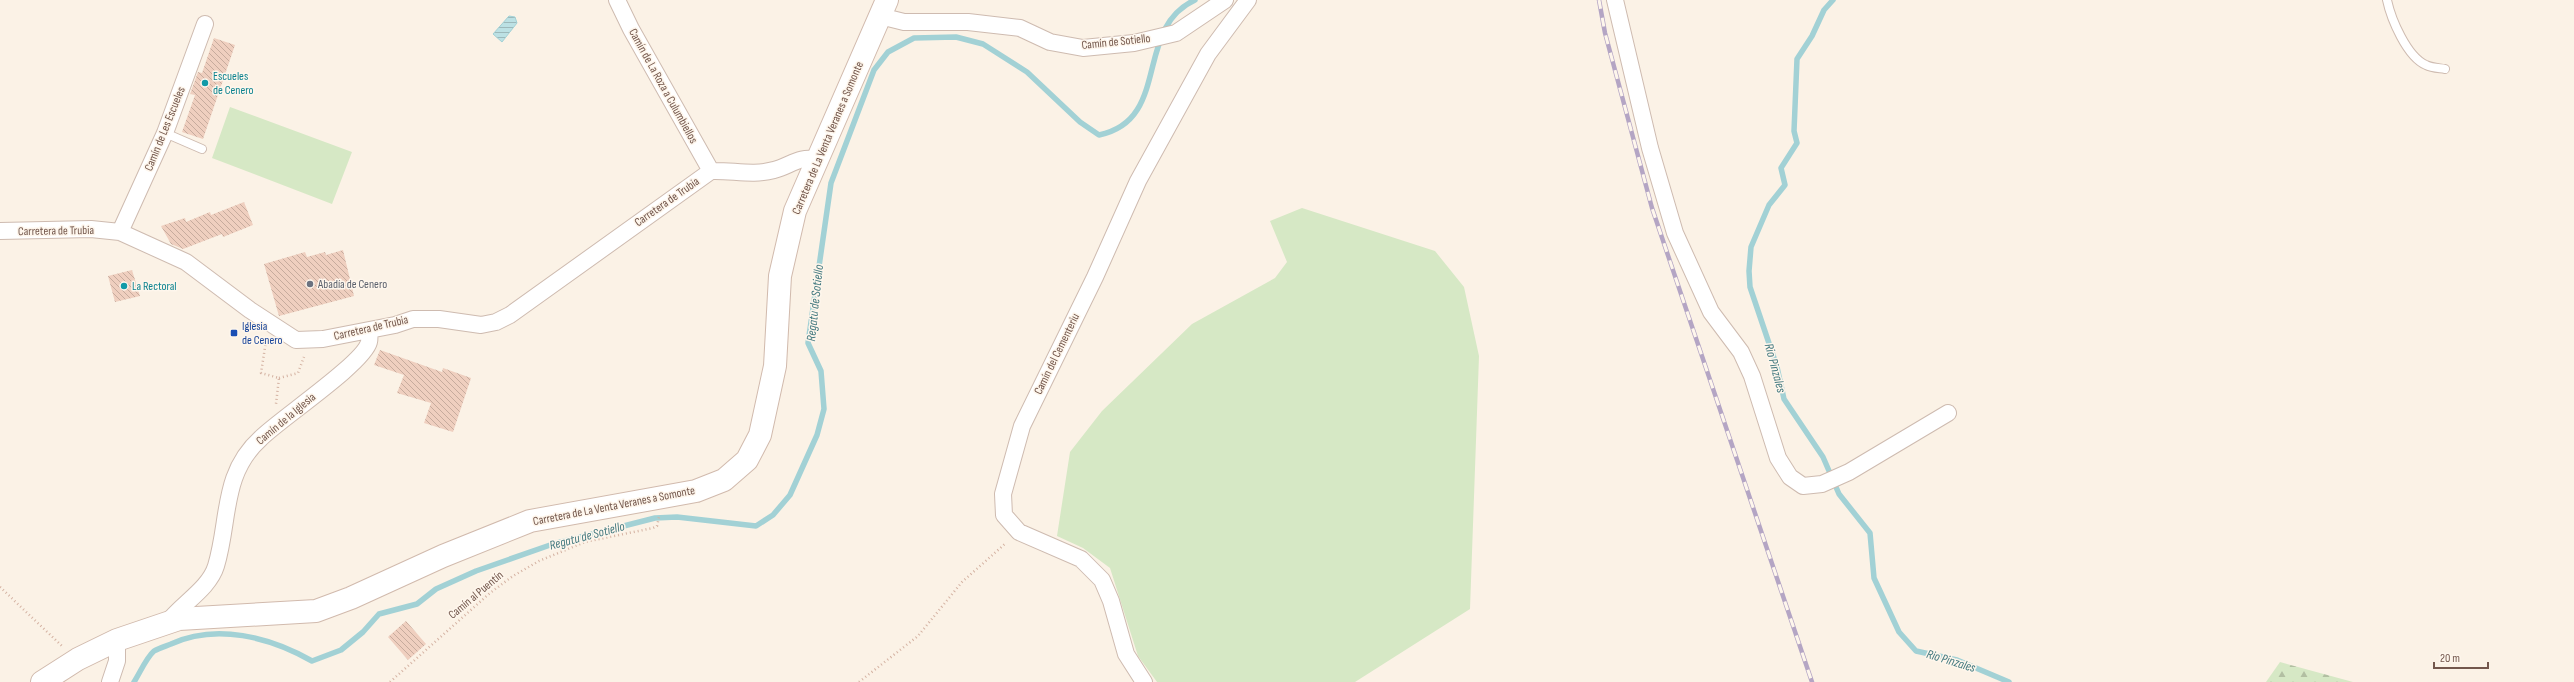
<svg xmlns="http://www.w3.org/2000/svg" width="2574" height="682" viewBox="0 0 2574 682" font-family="'Sofia Sans Condensed',sans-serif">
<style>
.grass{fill:#d6e8c5}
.forest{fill:url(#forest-firs)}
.water{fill:url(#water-rules);stroke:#a2d1d5}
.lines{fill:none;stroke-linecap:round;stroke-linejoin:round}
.stream{stroke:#a2d1d5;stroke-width:5.5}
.building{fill:url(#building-back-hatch)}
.lane-casing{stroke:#cebbb0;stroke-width:10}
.street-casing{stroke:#cebbb0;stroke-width:18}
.secondary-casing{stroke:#d1baad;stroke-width:24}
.path{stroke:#d4b2a2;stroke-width:2.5;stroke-dasharray:1 3;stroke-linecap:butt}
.lane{stroke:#fff;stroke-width:8}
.street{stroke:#fff;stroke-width:16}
.secondary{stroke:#fff;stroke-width:22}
.rail-casing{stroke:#b4a5c4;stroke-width:4.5}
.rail{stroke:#fef6ec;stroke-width:3;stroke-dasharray:9;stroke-linecap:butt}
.culture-dot{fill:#0f9aa8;stroke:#fef6ec;stroke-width:1.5}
.worship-dot{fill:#6b7280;stroke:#fef6ec;stroke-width:1.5}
.transit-dot{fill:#1a4fb4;stroke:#fef6ec;stroke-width:1.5}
.labels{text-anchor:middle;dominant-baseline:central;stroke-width:3;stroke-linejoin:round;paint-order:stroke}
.street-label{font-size:12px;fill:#73574c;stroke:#fef6ec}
.culture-label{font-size:12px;fill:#0d838f;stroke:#fef6ec;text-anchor:start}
.worship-label{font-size:12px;fill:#5b616d;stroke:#fef6ec;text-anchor:start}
.transit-label{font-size:12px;fill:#164399;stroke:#fef6ec;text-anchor:start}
.water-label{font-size:13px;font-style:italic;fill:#43797f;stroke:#fef6ec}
</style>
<defs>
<pattern id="forest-firs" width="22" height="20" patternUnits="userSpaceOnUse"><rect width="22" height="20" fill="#d6e8c5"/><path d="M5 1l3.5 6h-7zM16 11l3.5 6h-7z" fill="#b2bfa2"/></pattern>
<pattern id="water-rules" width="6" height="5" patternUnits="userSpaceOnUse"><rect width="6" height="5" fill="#bce1e4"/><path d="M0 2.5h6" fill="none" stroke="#9db9bb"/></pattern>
<pattern id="building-back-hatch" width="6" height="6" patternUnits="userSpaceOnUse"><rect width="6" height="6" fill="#efcfbf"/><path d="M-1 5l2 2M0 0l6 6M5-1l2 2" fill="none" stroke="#c6ab9d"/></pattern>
</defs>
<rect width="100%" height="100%" fill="#fbf2e6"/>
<path class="grass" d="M230,107L352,152L332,204L212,158Z
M1302,208L1435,251L1464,287L1479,356L1470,609L1355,682H1157L1138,656L1110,568L1083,548L1057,536L1070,452L1102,411L1192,324L1275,278L1287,262L1270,221Z"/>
<path class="forest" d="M2280,662L2353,682H2266Z"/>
<path class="water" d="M509,16L515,17L517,23L502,42L493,34Z"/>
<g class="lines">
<path class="stream" d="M1833,0L1824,10L1812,36L1797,59L1794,131L1797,143L1781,168L1785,185L1769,205L1751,247L1749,271L1750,287L1777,367L1784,399L1823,457L1839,494L1870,533L1874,578L1899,632L1916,651L1957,660L2009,682
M134,682C140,673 146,658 154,651C159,648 166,646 171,644C216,623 270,637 312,661L341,650L363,632L379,614L417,604L436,589L476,571L553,544L655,518L677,517L756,526L773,515L790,495L817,435L824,409L821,371L808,343L831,183L874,70L888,52L914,38L956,37L983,44L1027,72L1080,122L1099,135C1172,120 1133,28 1195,0"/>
</g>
<path class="building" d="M214,38L235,45L203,139L182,132L195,95L190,94L198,72L202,73Z
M244,202L253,225L223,237L222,234L183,249L171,244L161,226L185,218L186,222L210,212L211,215Z
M343,250L354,296L279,316L264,264L305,252L307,257L325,252L326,255Z
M132,270L140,296L115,302L108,276Z
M380,350L442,372L443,368L471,378L453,432L424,423L431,403L397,393L404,375L374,365Z
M406,621L426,644L408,660L388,637Z"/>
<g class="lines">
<g class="lane-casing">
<path id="lane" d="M2387,0C2391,19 2407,57 2426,65C2432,68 2439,68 2445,69
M165,133L202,149"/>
</g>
<g class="street-casing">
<path id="street" d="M617,0L631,29L711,171
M1615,0L1650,148L1675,233L1711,312L1741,352L1752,376L1778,458L1790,477L1803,486L1822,484L1849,472L1948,413
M880,16L904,22H968L1020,28L1050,42L1083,48L1134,43L1176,33L1225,0
M0,231L91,229L120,232L186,262L250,310L296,340L323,339L395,325L413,319H439L481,325L496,322L510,315L711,171C732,170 753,176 774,170C790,166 800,155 817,160
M120,232L165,133L205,24
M167,623C181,604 209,589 216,566C230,520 221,474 261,438C280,419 364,363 369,342C370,339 369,334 370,330
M110,682L117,661V640
M1144,682L1126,654L1111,601L1102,580L1081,559L1019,532L1004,515L1003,494L1022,426L1095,277L1138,181L1208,54L1248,0"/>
</g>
<g class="secondary-casing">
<path id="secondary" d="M42,682L78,659L117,640L179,619L316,611L351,598L443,556L530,521L696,491L724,480L747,460L760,435L775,366L780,276L795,211L887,0"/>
</g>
<path class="path" d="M266,341L261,373L279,378L276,404
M279,378L298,373L304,357
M0,587L62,646
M390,682L490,593L513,576L539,561L585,542L653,528L657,526L659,517
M859,682L918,636L962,582L1006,543"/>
<use href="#lane" class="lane"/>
<use href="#street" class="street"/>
<use href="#secondary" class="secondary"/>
<g class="rail-casing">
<path id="rail" d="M1599,0L1605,33L1652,208L1812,682"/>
</g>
<use href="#rail" class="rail"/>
</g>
<g class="culture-dot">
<circle cx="205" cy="83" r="4"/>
<circle cx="124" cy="286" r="4"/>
</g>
<circle class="worship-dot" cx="310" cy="284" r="4"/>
<rect class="transit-dot" x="230" y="329" width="8" height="8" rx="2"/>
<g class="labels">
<g class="street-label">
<text transform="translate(1116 42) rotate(-6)">Camín de Sotiello</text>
<text transform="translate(663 86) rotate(61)">Camín de La Roza a Culumbiellos</text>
<text transform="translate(165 129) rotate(-68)">Camín de Les Escueles</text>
<text transform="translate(828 138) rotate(-67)">Carretera de La Venta Veranes a Somonte</text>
<text transform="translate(667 202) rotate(-35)">Carretera de Trubia</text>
<text transform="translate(56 231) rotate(-1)">Carretera de Trubia</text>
<text transform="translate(371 328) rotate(-13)">Carretera de Trubia</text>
<text transform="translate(1057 354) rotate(-64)">Camín del Cementeriu</text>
<text transform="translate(286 419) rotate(-40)">Camín de la Iglesia</text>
<text transform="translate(614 506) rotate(-11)">Carretera de La Venta Veranes a Somonte</text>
<text transform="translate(476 595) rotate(-40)">Camín al Puentín</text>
</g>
<g class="culture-label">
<text x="213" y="76">Escueles<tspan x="213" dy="14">de Cenero</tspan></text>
<text x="132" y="286">La Rectoral</text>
</g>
<g class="worship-label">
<text x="318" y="284">Abadía de Cenero</text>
</g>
<g class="transit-label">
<text x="242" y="326">Iglesia<tspan x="242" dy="14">de Cenero</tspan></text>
</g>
<g class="water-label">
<text transform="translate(815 303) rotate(-84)">Regatu de Sotiello</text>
<text transform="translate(1775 368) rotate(75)">Rio Pinzales</text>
<text transform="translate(587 536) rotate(-15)">Regatu de Sotiello</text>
<text transform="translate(1951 661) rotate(17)">Rio Pinzales</text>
</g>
</g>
<path d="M2434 662v6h54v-6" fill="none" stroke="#73574c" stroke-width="2"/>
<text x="2440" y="662" font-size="12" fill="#73574c" stroke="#fef6ec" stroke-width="3" paint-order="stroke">20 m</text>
</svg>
